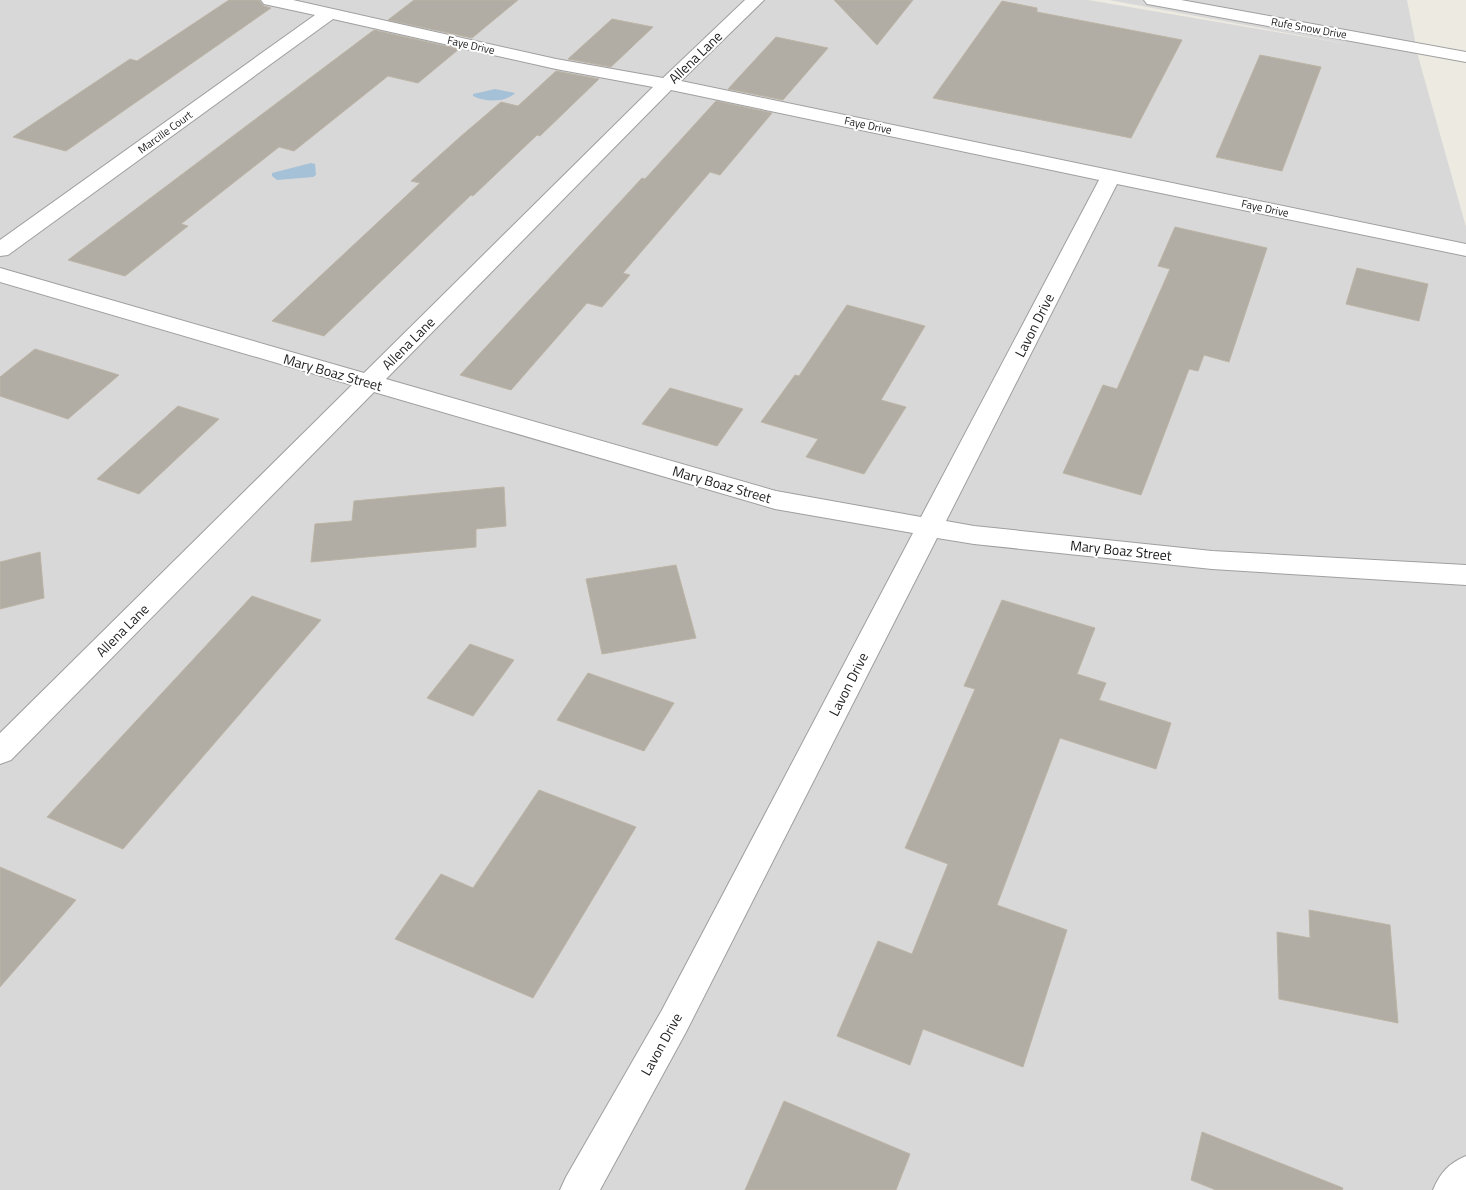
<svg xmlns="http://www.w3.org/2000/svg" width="1466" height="1190" viewBox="0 0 1466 1190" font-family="'Titillium Web',sans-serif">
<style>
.residential{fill:#d9d8d8}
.water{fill:#a5c1d7}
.building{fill:#b1aca4;stroke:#bcb4a5}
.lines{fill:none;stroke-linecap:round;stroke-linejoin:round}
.street-casing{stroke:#9f9f9f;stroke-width:2}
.street{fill:#fff;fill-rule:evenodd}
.labels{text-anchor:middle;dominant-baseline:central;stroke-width:4;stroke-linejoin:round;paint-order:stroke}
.far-street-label{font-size:11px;fill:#1b1b1b;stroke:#fff}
.street-label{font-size:14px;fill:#1b1b1b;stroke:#fff}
</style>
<rect width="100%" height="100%" fill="#eceae1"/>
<path class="residential" d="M0,0H1088L1353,45L1109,0H1407L1418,56L1466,227V1190H0Z"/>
<path class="water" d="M495,89L515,93C505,103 485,102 473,96V94Z
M311,163L315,164L316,175L313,177L277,180L272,176V173Z"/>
<path class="building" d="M229,0H259L264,6L271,8L66,151L13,137L130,59L137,61Z
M414,0H518L472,38L388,20Z
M834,0H913L877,45Z
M1002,1L1037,8V12L1182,40L1131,138L933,98Z
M612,19L653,27L611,67L568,59Z
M374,30L459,49L418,83L388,76L294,151L279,147L181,224L188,226L125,276L68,260Z
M776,37L828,48L783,100L728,89Z
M1260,55L1321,67L1282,171L1216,157Z
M556,71L599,79L540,136L537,135L473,196L471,195L324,336L272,321L420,183L411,181L460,137L501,102L518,106Z
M716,101L772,113L720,175L710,172L623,273L630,275L602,307L587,303L511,390L460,375L642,178L645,179Z
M1175,227L1267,248L1229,362L1204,355L1198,371L1189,369L1141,495L1063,473L1103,385L1117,389L1170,269L1158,266Z
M1357,268L1428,284L1419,321L1346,304Z
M847,305L925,326L881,400L906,407L864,474L806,457L818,439L761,422L795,375L799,376Z
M35,349L119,375L68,419L0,396V377Z
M670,388L743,409L717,446L642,424Z
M178,406L219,419L139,494L97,479Z
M504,487L506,526L476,529V547L311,562L315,524L352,521L354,501Z
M40,552L44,598L0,609V562Z
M676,565L696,638L602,654L586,579Z
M252,596L321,620L123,849L47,817Z
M1002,600L1095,628L1077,674L1106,683L1099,700L1171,723L1156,769L1060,738L997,905L1067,930L1023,1067L923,1029L910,1065L837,1036L878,941L912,954L948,864L905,848L975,689L964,686Z
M470,644L514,660L473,716L427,698Z
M588,673L674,703L644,751L557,720Z
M539,790L636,827L533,998L395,939L441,874L473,888Z
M0,867L76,900L0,987Z
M1309,910L1390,925L1398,1023L1279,999L1277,932L1310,938Z
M784,1101L910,1154L896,1190H745Z
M1202,1132L1343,1188L1342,1190H1216L1191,1180Z"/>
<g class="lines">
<g class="street-casing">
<path id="street" d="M261,0H293L556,59L663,78L745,0H764L681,81L1466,244V256L1117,184L946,521L974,526L1212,551L1466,565V585L1212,569L974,544L937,538L686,1032L600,1190H560L566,1177L662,1010L913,533L775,509L374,392L11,760L0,764V733L352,385L0,282V268L364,373L653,87L556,69L333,19L8,255L0,256V240L315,15L264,4ZM671,90L1099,180L921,517L776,491L386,379Z
M1144,0H1181L1466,52V62L1153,5L1147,4Z
M1466,1156V1190H1433C1440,1173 1449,1163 1466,1156Z"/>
</g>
<use href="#street" class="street"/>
</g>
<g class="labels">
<g class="far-street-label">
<text transform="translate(1309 28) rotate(10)">Rufe Snow Drive</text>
<text transform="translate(471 45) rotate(13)">Faye Drive</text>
<text transform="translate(868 125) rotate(12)">Faye Drive</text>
<text transform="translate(165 132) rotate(-36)">Marcille Court</text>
<text transform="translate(1265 208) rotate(12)">Faye Drive</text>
</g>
<g class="street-label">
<text transform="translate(695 57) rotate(-44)">Allena Lane</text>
<text transform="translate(1034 325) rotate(-63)">Lavon Drive</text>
<text transform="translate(408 343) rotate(-45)">Allena Lane</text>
<text transform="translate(333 372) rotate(16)">Mary Boaz Street</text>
<text transform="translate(722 484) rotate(16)">Mary Boaz Street</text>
<text transform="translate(1121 550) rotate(6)">Mary Boaz Street</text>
<text transform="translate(122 630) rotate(-45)">Allena Lane</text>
<text transform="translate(848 684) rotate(-63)">Lavon Drive</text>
<text transform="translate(661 1044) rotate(-61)">Lavon Drive</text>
</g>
</g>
</svg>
